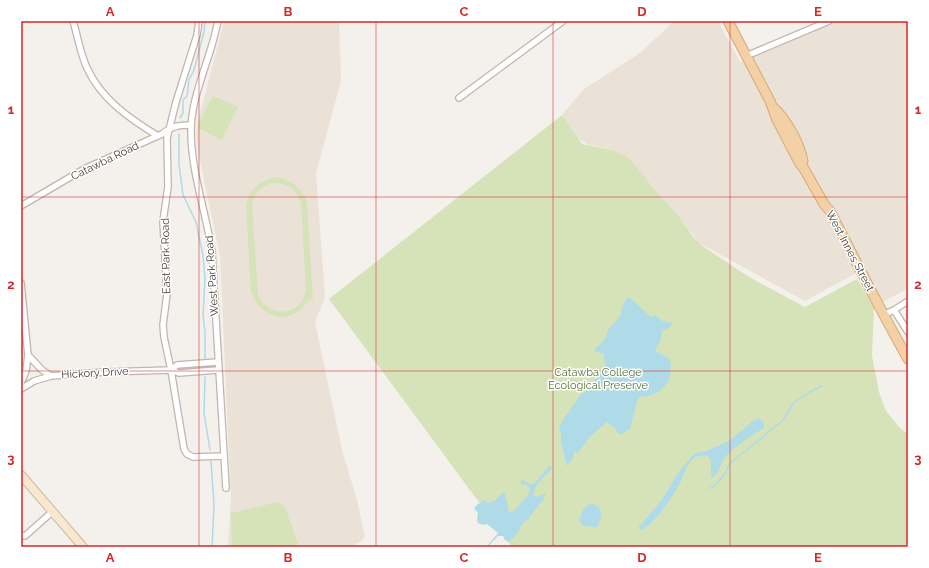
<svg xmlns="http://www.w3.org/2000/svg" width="929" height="568" viewBox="0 0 929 568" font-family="Raleway,sans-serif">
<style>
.education{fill:#ebe2d7}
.green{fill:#d6e3b9;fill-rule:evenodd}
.water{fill:#afdae8}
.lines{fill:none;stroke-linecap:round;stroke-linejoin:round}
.stream{stroke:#afdae8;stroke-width:1.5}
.street-casing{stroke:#beb6af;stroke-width:8}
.secondary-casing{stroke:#cdbaa0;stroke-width:10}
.primary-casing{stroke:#d6ab76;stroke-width:11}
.street{stroke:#fff;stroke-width:5.5}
.secondary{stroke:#f9e8d0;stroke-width:8}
.primary{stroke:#f3d0a5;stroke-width:9}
.grid{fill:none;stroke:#d62828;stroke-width:1;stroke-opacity:0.55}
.labels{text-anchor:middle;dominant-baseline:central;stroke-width:3;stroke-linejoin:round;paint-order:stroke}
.street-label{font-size:11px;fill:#47403a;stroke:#fff}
.park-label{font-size:11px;fill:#557233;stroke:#fff}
.neatline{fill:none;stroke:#d62828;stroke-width:1.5}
.grid-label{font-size:13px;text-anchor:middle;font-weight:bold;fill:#d62828}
</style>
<rect width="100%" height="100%" fill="#f4f0eb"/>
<path class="education" d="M224,21H339L341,81L316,173L325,297L315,322L342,450L357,500L365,537L360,542L350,547H228L231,500L220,256L198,151L196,133L198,121Z
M674,21H718L740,62L840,21H908V288L878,305L866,268L805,301L699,243L678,215L653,188L646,178L616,151L589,145L577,138L562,115L584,89L640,53Z"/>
<path class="green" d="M213,96L238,107L222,140L198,128V124Z
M562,115L582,144L616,151L630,159L646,178L653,188L678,215L694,238L704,247L749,277L805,307L857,279L874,307L872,356L879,392L886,411L900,428L908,434V547H512L329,299Z
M275,177C291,179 301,187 307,202L313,300H309C291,326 262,321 251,292L246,206C249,189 259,181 275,177ZM271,183C286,183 297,188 301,204L306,289C302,317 267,320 258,293L252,205C255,193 260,188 271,183Z
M278,502L285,507L299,547H232L231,513Z"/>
<path class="water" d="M629,297L651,317L656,315L662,321L673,323L670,327L662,331L661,339L655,351L667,357L671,363L670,376L668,382L659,392L648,396L638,397L630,429L627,430C625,434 622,434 618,434L616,429L607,422L590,437L577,454L576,451L574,452L573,458L567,466L561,443V434L559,430L561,423L581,394L586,391L600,373L605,365L604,354L594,351L595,349L604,341L608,330L617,320L621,314V311L625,301Z
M759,418L764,423V428C751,436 738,444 727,455C720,462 720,474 711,478V460L706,455C703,456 697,456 694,458C686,464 684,475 680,483C669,502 660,516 643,530L638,528L661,501L680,470L695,453L706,451L729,441L753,421Z
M550,465L552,469C546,476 532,485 534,496L536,497L546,493L543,500L530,516L528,520L524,521L517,534L509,542L505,540L503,536H498L487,547H482L487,546L498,533L487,524L483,525L478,523L477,520L478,513L474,508L478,504L485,500L487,503C495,503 498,497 503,492L505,493C505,499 509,503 508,510L510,512L514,511L528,495L530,489C529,485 526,485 521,485V480C526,480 528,485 534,484Z
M591,504C605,506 602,519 597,527L583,526L579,520C582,513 583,506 591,504Z"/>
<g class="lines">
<path class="stream" d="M180,118L183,113V100L187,96L189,80L194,70L204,32L205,21
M179,134V164L183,195L196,222L203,256L205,278L203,315L205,332V359
M205,377L204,413L210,450
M211,461L214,505L212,547
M709,489L716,484L725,474L729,465L736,458L746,451L783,420L793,403L808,393L822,386"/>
<g class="street-casing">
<path id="street" d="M73,21C78,37 80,53 87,68C101,99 130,119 158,136
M199,21L197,35L176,102L167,138L168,187L163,221L167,294L163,325L164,337L171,370L184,449L187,454L193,457L224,456
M218,21C216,30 214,39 211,48C203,75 191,103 191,131C191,172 206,212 212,252L226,488
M746,56L829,21
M459,98L563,21
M21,206L84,169L162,134C172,126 179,125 191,125
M21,283L28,355L26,371L21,383
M894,310L908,332
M883,315L894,310L908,301
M28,355L42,370L51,376
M218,362L177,365L171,370L179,373L218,370
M21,389L34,381L51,376L106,372L171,370
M21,535L25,536L52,512"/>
</g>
<g class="secondary-casing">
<path id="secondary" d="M21,475L83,547"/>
</g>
<g class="primary-casing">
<path id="primary" d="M728,21L770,101L777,120L800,164L803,167L824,204L830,211C856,261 880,310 908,359
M774,108C786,119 800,144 803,161"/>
</g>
<use href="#street" class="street"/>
<use href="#secondary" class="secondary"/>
<use href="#primary" class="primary"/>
</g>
<path class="grid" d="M199,21V547M376,21V547M553,21V547M730,21V547M21,197H908M21,371H908"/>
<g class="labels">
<g class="street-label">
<text transform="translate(105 161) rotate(-26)">Catawba Road</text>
<text transform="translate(850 251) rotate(62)">West Innes Street</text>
<text transform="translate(166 256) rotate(-91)">East Park Road</text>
<text transform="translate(212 276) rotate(-94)">West Park Road</text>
<text transform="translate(95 373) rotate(-3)">Hickory Drive</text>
</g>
<g class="park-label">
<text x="598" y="372">Catawba College<tspan x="598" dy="13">Ecological Preserve</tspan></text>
</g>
</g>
<rect width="929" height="568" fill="none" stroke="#ffffff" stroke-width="44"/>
<rect x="22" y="22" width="885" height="524" class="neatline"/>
<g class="grid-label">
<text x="110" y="16">A</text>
<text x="288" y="16">B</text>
<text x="464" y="16">C</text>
<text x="642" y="16">D</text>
<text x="818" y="16">E</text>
<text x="11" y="114">1</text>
<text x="918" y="114">1</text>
<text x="11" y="289">2</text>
<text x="918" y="289">2</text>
<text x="11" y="463">3</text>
<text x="918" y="463">3</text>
<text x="110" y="562">A</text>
<text x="288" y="562">B</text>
<text x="464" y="562">C</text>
<text x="642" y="562">D</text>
<text x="818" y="562">E</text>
</g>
</svg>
